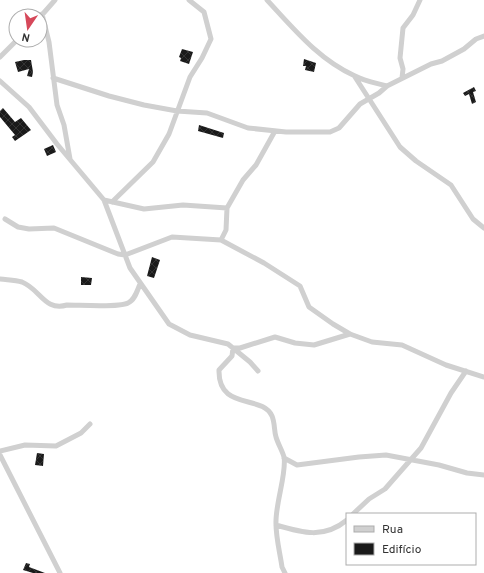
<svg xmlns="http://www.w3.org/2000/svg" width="484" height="573" viewBox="0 0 484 573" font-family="Overpass,sans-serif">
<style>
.building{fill:url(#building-cross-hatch)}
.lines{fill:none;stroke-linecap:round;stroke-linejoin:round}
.street{stroke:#d0d0d0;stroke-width:5}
</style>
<defs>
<pattern id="building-cross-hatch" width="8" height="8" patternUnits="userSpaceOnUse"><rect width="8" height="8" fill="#1a1a1a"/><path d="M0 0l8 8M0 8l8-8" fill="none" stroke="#333"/></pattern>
</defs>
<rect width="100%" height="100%" fill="#fff"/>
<path class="building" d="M182,49L193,52L189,64L180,61L181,58L179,57Z
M304,59L316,63L314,72L305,70L306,66H303Z
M24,60H31L33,72L32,77L27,76L29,69L18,72L15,62Z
M474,87L476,91L473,92L476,102L472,104L469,94L465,96L463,93Z
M3,108L15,122L21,118L31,130L15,141L12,137L15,135L0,117V111Z
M199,125L224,133L223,138L198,131Z
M53,145L56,152L47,156L44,149Z
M152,257L160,260L154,278L147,276Z
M81,277L92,278L91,285H81Z
M37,453L44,454L43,466L35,465Z
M26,563L30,564L29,567L45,573H33L23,570Z"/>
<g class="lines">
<path class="street" d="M267,0C294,29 318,59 355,76C364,81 376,83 387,86
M42,14L49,42L57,105L64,125L70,159
M41,16L55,0
M0,57L17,40
M355,77L400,147L416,161L451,185L473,219L484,228
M53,78L109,96L144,105L177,111L207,113L248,128L286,132H330L339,128L360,104L379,93L387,86L431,64L442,61L464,49L476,39L484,36
M402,78L403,69L400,58L403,28L413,15L420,0
M0,81L29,107L57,144L104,200L130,268L169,324L190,335L228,344L250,362L258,371
M104,200L144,209L183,205L227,208
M112,202L153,162L169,134L190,77L202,58L211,39L204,12L189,0
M5,219L18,227L29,229L54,228L118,254L125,255L172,237L221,240L264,263L300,286L309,307L333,324L350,334
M221,240L226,230L227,208L243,180L256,165L275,131
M0,279C7,280 15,280 22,282C40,289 45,312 67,305C80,305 119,308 128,303C135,300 137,291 140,284
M0,451L25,445L56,446L81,433L90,424
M0,455L60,573
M284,458L297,465L359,457L386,455L439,465L467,473L484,475
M353,514L369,499L385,489L421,448L451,393L466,371
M276,525C303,533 324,539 347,520
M285,573L282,567C280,553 276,538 276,524C275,504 287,473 284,457C282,450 278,444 276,437C274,431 275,423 272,416C262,394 218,411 219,370L232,356L233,348H240L275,337L295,343L314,345L350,334L372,342L402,345L446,365L484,377"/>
</g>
<rect x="346" y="513" width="130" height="52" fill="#ffffff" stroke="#adadad"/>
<rect x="354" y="526" width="20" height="6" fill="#d0d0d0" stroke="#adadad"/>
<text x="382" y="533" font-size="12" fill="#333333">Rua</text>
<rect x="354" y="543" width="20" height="12" fill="#1a1a1a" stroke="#adadad"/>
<text x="382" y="553" font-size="12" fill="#333333">Edifício</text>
<g transform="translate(28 28) rotate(193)"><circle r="19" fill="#ffffff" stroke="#adadad"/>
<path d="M0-3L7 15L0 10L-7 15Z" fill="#d6485a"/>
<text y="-6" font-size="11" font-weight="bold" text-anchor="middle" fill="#333333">N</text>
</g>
</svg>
